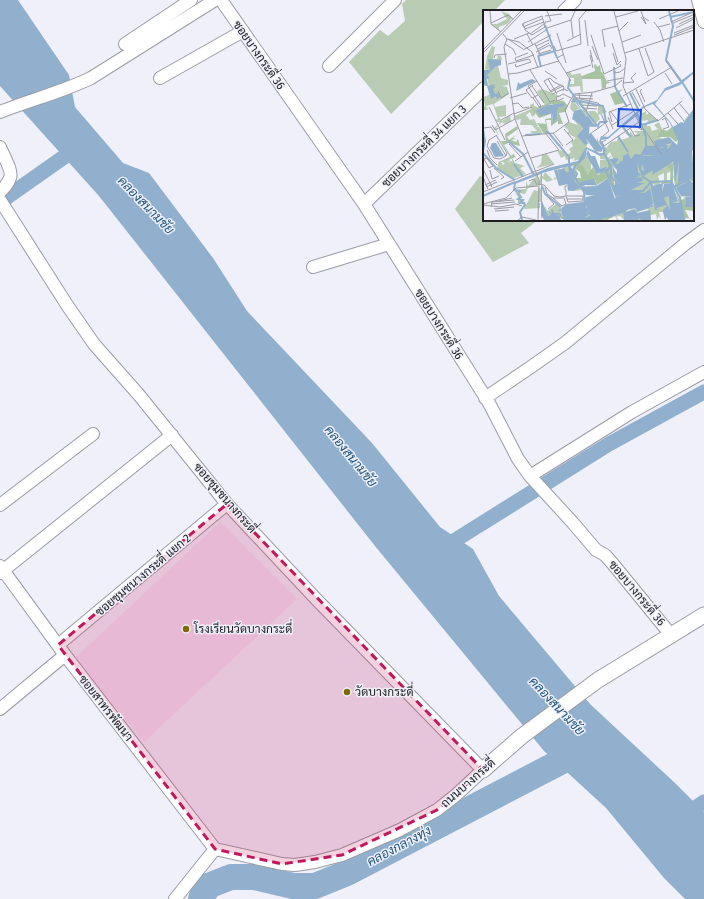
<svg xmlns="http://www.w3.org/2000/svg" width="704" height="899" viewBox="0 0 704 899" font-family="'Fira Sans Condensed',Sarabun,sans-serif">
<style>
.education{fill:#f0e1f4}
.green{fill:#b7ccb3}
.water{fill:#90b0ce}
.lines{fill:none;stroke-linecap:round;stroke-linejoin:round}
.canal{stroke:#90b0ce;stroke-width:15}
.river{stroke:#90b0ce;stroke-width:26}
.minor-casing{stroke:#9b9ca5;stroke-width:14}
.tertiary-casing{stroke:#9b9ca5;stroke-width:17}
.minor{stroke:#fff;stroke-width:12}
.tertiary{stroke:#fff;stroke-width:15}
.marked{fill:#c2185b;fill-opacity:0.2;stroke:#c2185b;stroke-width:3;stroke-dasharray:8 5;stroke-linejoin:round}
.poi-dot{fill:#806901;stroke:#eff0fa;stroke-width:1.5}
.labels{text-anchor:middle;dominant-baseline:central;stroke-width:3;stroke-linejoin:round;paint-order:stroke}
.street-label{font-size:12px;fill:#1d1d21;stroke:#eff0fa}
.poi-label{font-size:12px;fill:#1d1d21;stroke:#eff0fa;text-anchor:start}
.water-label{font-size:13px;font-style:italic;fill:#23557e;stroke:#eff0fa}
.inset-river{fill:none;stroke:#90b0ce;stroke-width:2}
.inset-road{fill:none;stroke:#9b9ca3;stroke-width:1}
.view{fill:#1d4ed8;fill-opacity:0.15;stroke:#1d4ed8;stroke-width:2}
.inset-edge{fill:none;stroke:#1d1d21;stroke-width:2}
</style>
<rect width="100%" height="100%" fill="#eff0fa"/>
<path class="education" d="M220,522L297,599L144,742L74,659Z"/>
<path class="green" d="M406,0H505L494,11H484V21L391,114L349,62L380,30L388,36L405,21L402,4Z
M480,176L484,178V220H538L521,233L529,243L493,262L455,209Z"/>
<path class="water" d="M0,0H18L69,75L75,107L123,163L149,173L213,258L247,311L372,443L440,527L473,549L499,596L590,704L675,783L704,812V899H685L664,878L606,808L544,751L375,546L99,196L0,86Z"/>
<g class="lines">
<path class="canal" d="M0,202L81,145
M441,549L609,444L704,392
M682,817L704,802"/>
<path class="river" d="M201,899L208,886L231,877H254L293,886H315L347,873L589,747"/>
<g class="minor-casing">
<path id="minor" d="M221,0L364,204L489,403L518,459L530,476L573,523L596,550L605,555L613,564L671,635
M698,0L704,22
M564,11L575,0
M125,44L191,0
M329,66L395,0
M160,78L243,31
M0,112C30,100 62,92 91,78L215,0
M0,147C3,155 13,171 10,178C8,184 4,188 0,192
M0,200L67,305L94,344L139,395L227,504L317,600L483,770L456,795L437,810L400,830L342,855L315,862L295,865L282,864L215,849L175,899
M364,204L484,88
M313,267L389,244
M485,398L528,369L565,343L685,244L704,230
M530,476L632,412L704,372
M0,505L93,434
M0,566L65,655L215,849
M0,573L172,435
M58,645L227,504
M0,709L65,655"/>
</g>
<g class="tertiary-casing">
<path id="tertiary" d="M483,770L522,736L598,680L704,615"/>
</g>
<use href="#minor" class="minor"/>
<use href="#tertiary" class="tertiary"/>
</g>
<path class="marked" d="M227,504L483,770L437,810L342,855L282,864L215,849L58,645Z"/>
<g class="poi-dot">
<circle cx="186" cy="629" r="4"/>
<circle cx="347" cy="692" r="4"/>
</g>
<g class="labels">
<g class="street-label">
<text transform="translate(259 55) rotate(55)">ซอยบางกระดี่ 36</text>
<text transform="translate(424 146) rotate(-44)">ซอยบางกระดี่ 34 แยก 3</text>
<text transform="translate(439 324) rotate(58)">ซอยบางกระดี่ 36</text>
<text transform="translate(225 498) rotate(49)">ซอยชุมชนางกระดี่</text>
<text transform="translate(143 575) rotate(-40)">ซอยชุมชนางกระดี่ แยก 2</text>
<text transform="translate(637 593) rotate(50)">ซอยบางกระดี่ 36</text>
<text transform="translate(106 708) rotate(52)">ซอยสาทรพัฒนา</text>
<text transform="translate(468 783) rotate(-41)">ถนนบางกระดี่</text>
</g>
<g class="poi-label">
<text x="194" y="629">โรงเรียนวัดบางกระดี่</text>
<text x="355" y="692">วัดบางกระดี่</text>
</g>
<g class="water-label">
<text transform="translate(146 205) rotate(46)">คลองสนามชัย</text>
<text transform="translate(351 456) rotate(51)">คลองสนามชัย</text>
<text transform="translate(557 706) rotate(47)">คลองสนามชัย</text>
<text transform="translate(399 846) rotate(-28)">คลองกลางทุ่ง</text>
</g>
</g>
<g transform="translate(483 10)">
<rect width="211" height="211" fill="#eff0fa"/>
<path d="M18,1L26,4L29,8L26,11L29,9L24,14L16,17V20L8,14H14L24,9ZM9,36L12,37L10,49H14L15,45L18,46L19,50H10L12,57L15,56L18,68L25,70V75L19,76L24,77L26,84L11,94L12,97L23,95V106L16,107L19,111L27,105L28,111L22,114L19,112L13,118L16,126L11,118L17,113L12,110L15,109L10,94L3,96L5,100H0L2,95L0,87L6,85L5,69L0,68L2,64L4,65L5,60L0,59H2L4,46ZM87,62L89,65L97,63L99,66L100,82H98L97,76L85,77L87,74H91V68H87L84,63ZM59,79L77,86L73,87L74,92L72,91L62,95L54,81ZM90,86L101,92L98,96L113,116L107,115L106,125L114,133V128L120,140L119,143L120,139L116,133L115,142L107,129L114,142L111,140L102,115L98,116L106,134L100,129L104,135L99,146L98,149L90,151L92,148L83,150L82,146L78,148L74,140L82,141L84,145L88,142L86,139L90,136L88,132L93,128L84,123L86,121L81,116L86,112L95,115L92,111L96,112L95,107L91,105L100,100L91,87L92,93L98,100L95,99L90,102L87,98ZM51,93V96L54,97L52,105L49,107L47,102L43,105L47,110L51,109L55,116L53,117H56L60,124L49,123L47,121H54L49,115H37L38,109L33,110L32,106L48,99L47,95ZM115,95L120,96L124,102L115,105L117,109L112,114L105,101H112L115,104ZM163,101V105L166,103L175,111L164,114V116H167L169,121L175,119L171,115L176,112L179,119L178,124L174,126L180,129L178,136L182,135L181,129L182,135L187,134L185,127L192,139L199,136L195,134L196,129L190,117L196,115L191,118L195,123L205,115L200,112L208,102H211V108L208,103L202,113L206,114L211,109L207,113L208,117L211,114L207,118L211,122L204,129L211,126L205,132L206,134L207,133L211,130L207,133L211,135L208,137L211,142L207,138L201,145L211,149L201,146L198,148L211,158L209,159L207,158L204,166L207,162H211L205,167V170L211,166L208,170L211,168L208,172L211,173V190L210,186L203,187L204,192L205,189L211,192L204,193L203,197V190H199L202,187L198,186H202L196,176L202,185L198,175L201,173L196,175L193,171V174L189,164L193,169L195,152H189L198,150V157L202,155L209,158L198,149V147L200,143L184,154L188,161L187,168V162L184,163V171H181V163L175,166L177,173L175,176L170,174L169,180L171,174L170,184L175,181L170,185L172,193L181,192L179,183L180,174L181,188L185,186L182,174L186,186L185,176L188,174L186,176L188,193L195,191L192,180L198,192L201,206L206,208L209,210L204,208L200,210L197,199L189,200L191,210L188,200L189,210L184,201L185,210L182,201V210L180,202H176L178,210L176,206L174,210L173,204L168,205V210L167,204L160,206V210L156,206L167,204L165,199L154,202L158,210H155L154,206L145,210L154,205L152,199L140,203L141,210L137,206L133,207L136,210H134L132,206L142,201L139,197L127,200L130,205L129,206L126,201L119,203L120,208L117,203L110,205L111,210L105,201L116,198V195L110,196H104L103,195L119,193V186H104L113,185L111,179L103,181V185L102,181L111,177L113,185H119L120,176L99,177L101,175H97V173H99L102,176L118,175L126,170L120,175L124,172L125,174L127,173L129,175L126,174L122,176V179L127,176H128L120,182L129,179L130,181L122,185L132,184L120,188V193L136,186V174L132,171H137L136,168L133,162L136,168L143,166L142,157H146L149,150L140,153L141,155L136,160H135L136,155H130L136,150H131L127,142L124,145L126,154L125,156L117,159V150L124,149H117V146L122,143V136L123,138L128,132L134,131L135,127L138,130L147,127L142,123L144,122L147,126V121L151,126L155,123L149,121H162L159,113H164L165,110L159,111L158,104ZM205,114L207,118L196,126L208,120L196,129L194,123ZM147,184L152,198L144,201L146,198L142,186ZM131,190L135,198L114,203L118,202L117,194ZM64,144L71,154L53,158L58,154L59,145ZM102,144L106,148L108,146V163H103L97,153ZM29,148L32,153L42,156L37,158L43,164L28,169L14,158L16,151L20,155L22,153L19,152L24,149L28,150L23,152L29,151ZM89,153H94L93,159L95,164L93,167L99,180L90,181H85L80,157L86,155L91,167ZM76,158L78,162L75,160L80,175L76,168L64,172L59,168L58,174L45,178L42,184L35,183L38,187L36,189L43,193H35V187L31,180L43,179V171L45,176L54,165L56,171L58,164L60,167L62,162L70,170L72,167L74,168V160L71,159ZM55,177L58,179V192H54L57,193V198L41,199L51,180L55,181ZM99,192L84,194L86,198L92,196L89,205L103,200L94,204V208L106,205L108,207L94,210L106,206L92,209L84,205L82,210L77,208L74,210L71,205L61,208L60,205L62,196L64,201L73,194L78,198L84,194Z" fill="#b7ccb3" fill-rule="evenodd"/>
<path d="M113,54L114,57L117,55L118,62L120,63L124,72H129L123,74V78L119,79L118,69H99V66L112,61L111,55ZM140,79L136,83L141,93L132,95L127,84ZM73,90L81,91L85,96L82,102L76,103L80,114H75V111L68,116V110H63L65,121L61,124L54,113L63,114L62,109L68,108V104L56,108L50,100L46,101ZM68,94L82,96L75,98L74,109L70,112L69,103L53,100ZM34,116L35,119L24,127L26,130L33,125L30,128L33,129L28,130L33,132L35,129L37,136L25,133L21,135L28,146L30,144L33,147L18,152L20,155L16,152L27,147L18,131H23L22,124ZM189,117L195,130L193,132L187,127H174L179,119L184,121ZM129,145L126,149L134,160L129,156L133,187L125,168L114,175L112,170L96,172L100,178L102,184V185L103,189V197L111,209H121L132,204H136L124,210H109V206L99,193L103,189L101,185V182L92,168H98L97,162L93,159L94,153H97L105,164L110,157L115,165L125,157V148ZM190,153V174L192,176L193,171L199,175L193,178L198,190H203L202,197H211V201L202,200L206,208L201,207L195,184L188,173L180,174L176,171H187L188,161L183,154Z" fill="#a7c3a1" fill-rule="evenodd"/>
<path d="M5,49L18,50V55L12,57L4,65L7,68L4,69L5,76L12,74L10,77L13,76L10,79L12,84L15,83L17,87L14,89L13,86L8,89L4,76L0,75V67L3,66L0,67V60H7ZM211,61L210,64L197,75L182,81L172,94L188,113L190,117L198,112L201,113L211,98V136L209,137H211V141L209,140L211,166L208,169L211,167V173L208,169L195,173L196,150L192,176L190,152L169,165L170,160L161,166L158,160L161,161L160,154L158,158L156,152L159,146H178L160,144L162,139L168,136L179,138L183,136L185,139L189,133L179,136H173L171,131L186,127L194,135L195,131L187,113L170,94L162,97L125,129L118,130L123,140L121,145L117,146L104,139L102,148L97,153L59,163V191L65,206L68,205L65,201L69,203L68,201L69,198L71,203H77L80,209V207L79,204V201H75L76,199L80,200V204L79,198L84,194L100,192L106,205L102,207L108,206L110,210H82L79,209L76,204L73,206L76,205L78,210H61L59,206L58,210V164L32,174L31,172L65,158L95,151L103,137L112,141L102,127L105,134L102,135L94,126L100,119L98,116H106V124L108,123L120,139L118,142L113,141L116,143H120V139L116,132L118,126L125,127L159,97L174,90L182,78L195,73ZM49,69L53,71L33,81L35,72L37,74ZM91,87L103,107L105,106L111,115H98L89,109L91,101L98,99L92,92H88ZM81,93L82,96L75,98L74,109L70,113L69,103L57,106L53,100L65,95ZM9,133H13L21,146L12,147L7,138ZM105,140L108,146H112L117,159L125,156L121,162L114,164L103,144ZM145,143L148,149L152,144L159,145L154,152L155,162L158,165L153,168L158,167L160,171L154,173H162L133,187L130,175H132V171L137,174L131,168L129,156L134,164V160L126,149L134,148L136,150L132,154H135L139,150L140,152V146ZM90,154L88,157L92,164L91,170L97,178L90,181L85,180V174L76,176L71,160H74L77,169L75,160L81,158L83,162H86L85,156ZM125,168L132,189L147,181L162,183L167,178L170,194L167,195L171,196L154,202L153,198L143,200L131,206L112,210L104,199L102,191L103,187L113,185H103L96,172L111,169L114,175H102L99,177L114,176ZM206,171L211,176V197H202L203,187L209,186H198L193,178ZM180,173L179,184L181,174L188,173L190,176L195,191L189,193H198L200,210H185L184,207L182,210L180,200L185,195L187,201L186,186L181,188L184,195L173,198L169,176ZM152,199L154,203L167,200L168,210H158L156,208L155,210H141L140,203Z" fill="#90b0ce"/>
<path class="inset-river" d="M186,1L190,16L183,50L199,72M187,7L211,2M62,15L74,48M55,45L58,57M55,46L72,41M131,57L132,77L144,97M87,69L85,78L116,118M199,72L211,91M147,83L156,101M96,91L120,96L123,112H117L114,117M154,103L163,127V137L155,152L160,167L168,172L188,171L191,177L205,170L211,175M98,115L113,116M159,115L175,110M139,116L148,127M62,123L65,122L86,147V153M42,125L57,124M135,126L145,142M25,131L40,144L51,165M163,137L185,136M0,141L2,131L0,120M0,143L13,158L32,170M121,143L128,157L123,161L134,188L145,181H160L168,172M159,144L178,145M91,152L93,155L90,160L94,164L92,168L101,182L102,197L111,210M31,154L40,167M128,157V167L135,173M32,172L31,180L37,181L35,183L38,187L35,189L40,190L37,193H41L42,195L37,202L39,210M168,172L173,200M59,176L62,184L78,197M191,177L197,187L201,210M0,186L32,172M113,210L143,201"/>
<path class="inset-road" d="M7,1L8,14L18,22M131,1L143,49L140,76L159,120L151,115M158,1L160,7L166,11M62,6L79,4M133,7L155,1M158,7L163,14L160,7M176,9L195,1M102,10L105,36M171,12L177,20L181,32M188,12L208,3M8,13L25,5L30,9M190,13L210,5M39,14H40V15L41,17L42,18V20L49,25L62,17L59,6L41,13L40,14V15H39M62,14V12L68,11L64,1M196,14L211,7M40,17L59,9M175,17L187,14M64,18L88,10M193,18L211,9M42,19L61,12M136,21L145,12M74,23L83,53M191,23L211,15M20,24L24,29L21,37L32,109L56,170L55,210M44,24L50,35M47,24L61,14M108,25L121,64L138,56L137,54M191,25L211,17M90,27L88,10L92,1M24,29L36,32L49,42L55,58M25,29L40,39M31,29L46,23M84,31L98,24M45,32L63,20M139,32L158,25M129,33L135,52M22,34L30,39L33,45M52,34L58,46M53,36L66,30M71,36L73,41L98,34L96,9L103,1M109,36L115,50M122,37L119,20L135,16M55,39L66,33M156,39L165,66L171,62L162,38M0,40L38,1M40,40L68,25M107,40L110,52M53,42L67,35L69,39M0,43L41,1M45,43L32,48L33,51L51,45M130,43L134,55L138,51M142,43L211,20M55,44L68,40M81,44L74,48L88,71M107,45L110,58M11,48L12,45L24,44M183,51L197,71M25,54L46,49L48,52L33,57L32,54M47,60L67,92L72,90M62,61L74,69M132,61V63L137,62L142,58M83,63L108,55M182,63L189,74M25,64L35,63L76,51M65,69L74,84M54,71L45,76L58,96L56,97M124,71L140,68M140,73L151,72L148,68L153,63M50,75L43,80L49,88L55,85M49,76L61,93M80,76L68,82L61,71L67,68L71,72L77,75H78L80,76L81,77L80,81M153,79L162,99L175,111L199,91M159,79L157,81L162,92M15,81L18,88L26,83M67,81L78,75M149,82L157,96M96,83L97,89L115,93L118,96M69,84L81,79L85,81M92,85L110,86M77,86L73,87L74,91L81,88M77,86L80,84L88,88M140,86L189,57M27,88L44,83M50,88L57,98M93,88L110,89M196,93L206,105M29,94L35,93L40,98L46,97M99,95L114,96M6,97L16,117M100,98L114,99M191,98L201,111M127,101L135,111M103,102L109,83M185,103L195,114M31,104L49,97M118,104L126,121L120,126M125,107L130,119M18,110L31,103M179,110L182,108L186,117L180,119M129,112L126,102L148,94M9,115L12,120L32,109M129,115L151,101M158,115L179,145M140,116L154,105M1,118L8,117L12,123M16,118L22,130M147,118L152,126L157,125M81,119L90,130L83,135M0,121L1,133M70,123L80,136M107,124L125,111M13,125L24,143L23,146M39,126L71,123L86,112L82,100L91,84L111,82L132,76L139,70M123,130L119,132L121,136L156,112M14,131L23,146L17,149L11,148L4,136L6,130L14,125M26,134L38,147M4,140L7,148L14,155M0,145L1,149L2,151L6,158L10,156L4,148L1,149L0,150M48,148L76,140L63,124M32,151L45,142M11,158L21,167L18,169M0,159L9,177M7,160L9,169L16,166M0,167L5,179M46,171L51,169L54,175M55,174L61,175L71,186L77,187L83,186H100V191L85,192L83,186V181L82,179V176H84M2,175L13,170M3,177L14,172M62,177L64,184L70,188H81L83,194L79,196L70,188M0,182L71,154M84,189H100M16,191L29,188M0,194L23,188L33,178L55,176M0,194V210M8,194L32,192M0,195L17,197L33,194L39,196M8,197L9,192L31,190M11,199L31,197M65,199L71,194L65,187M12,201L26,200M35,210L39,207L53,210"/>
<path class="view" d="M136,99L158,100L157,117L135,116Z"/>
<rect width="211" height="211" class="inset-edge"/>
</g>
</svg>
